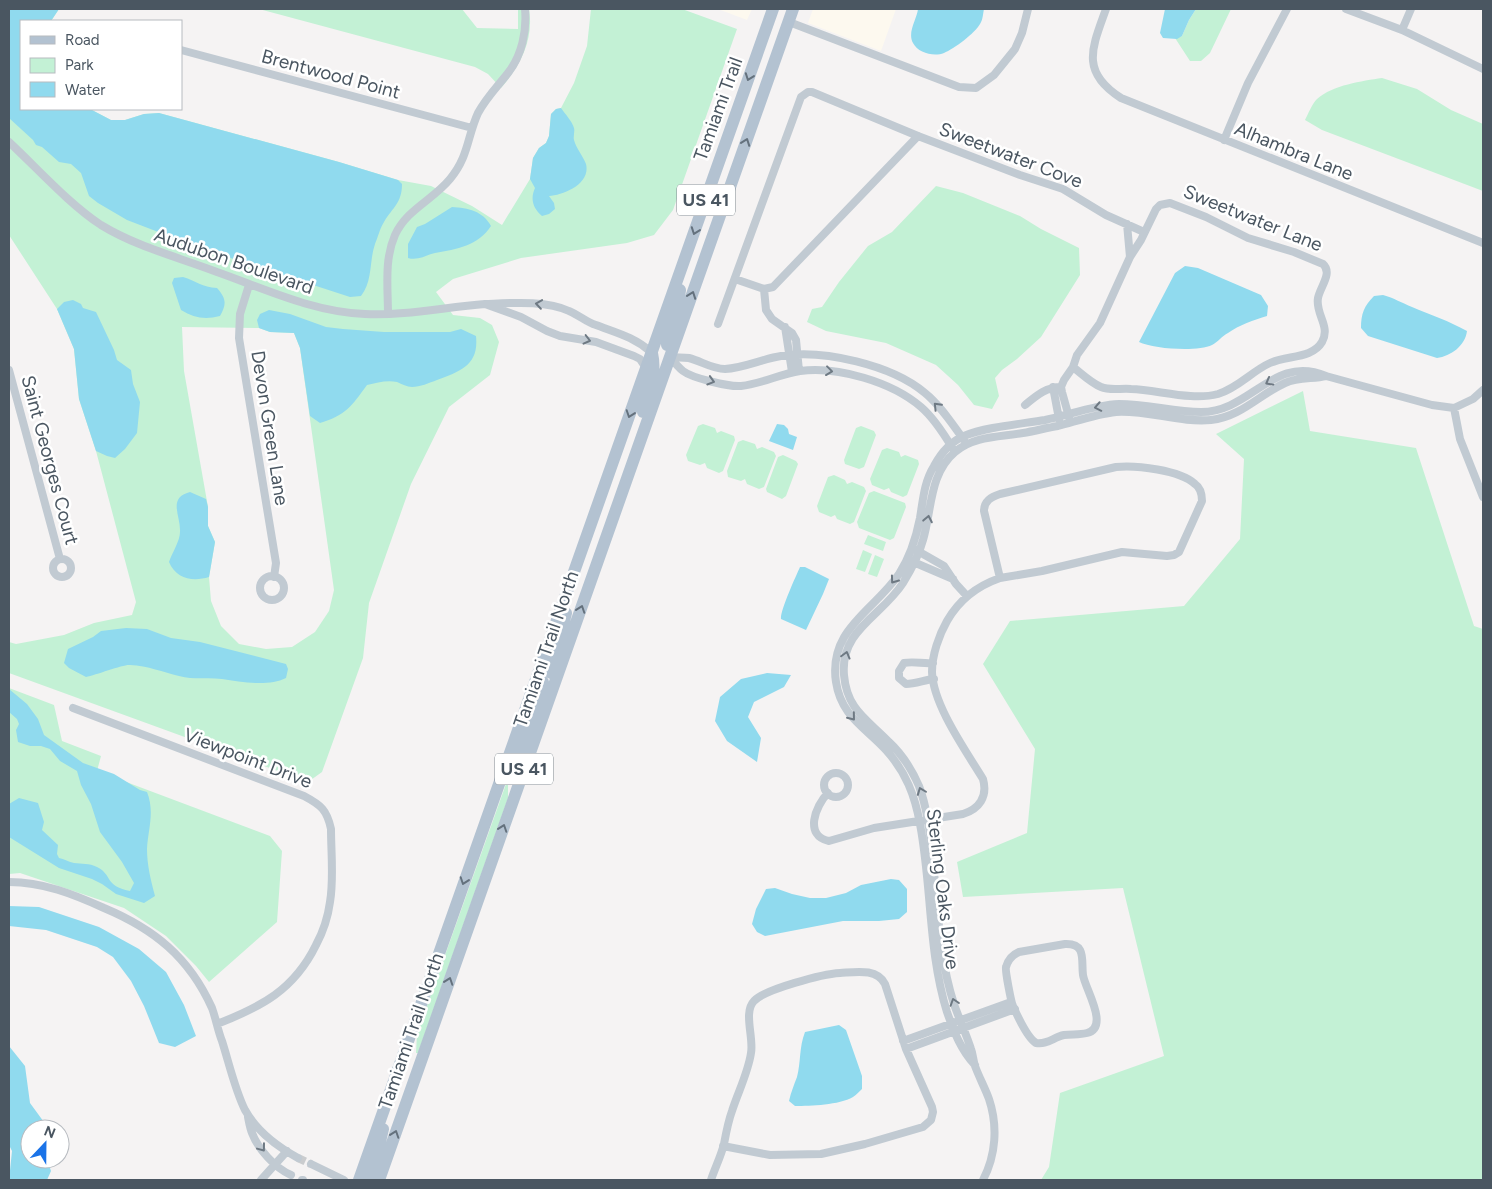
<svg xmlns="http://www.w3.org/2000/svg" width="1492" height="1189" viewBox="0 0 1492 1189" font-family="Figtree,sans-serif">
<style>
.commercial{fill:#fdf9ef}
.green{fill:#c3f1d5;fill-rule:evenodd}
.water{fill:#90daee}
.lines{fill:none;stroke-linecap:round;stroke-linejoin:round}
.minor-tunnel{stroke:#caccce;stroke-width:8;stroke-dasharray:8 4;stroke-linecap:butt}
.minor{stroke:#c1cad2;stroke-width:8}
.primary{stroke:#b3c2d1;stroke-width:12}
.oneway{stroke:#64717d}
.oneway2{stroke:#6e7983}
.labels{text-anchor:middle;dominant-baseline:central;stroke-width:5;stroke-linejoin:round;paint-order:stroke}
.shield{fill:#fff;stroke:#808990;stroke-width:1}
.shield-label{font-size:18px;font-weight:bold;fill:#4a5661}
.street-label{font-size:19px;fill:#4a5661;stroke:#fff}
</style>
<rect width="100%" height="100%" fill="#f5f3f3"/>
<path class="commercial" d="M718,9H752L747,20Z
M813,9H896L881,51L808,23Z"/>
<path class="green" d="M9,9H59L51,21H21V109H90L111,120H125L144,114L159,113L339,162L398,180L431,186L472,206L502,225L530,179L533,158L539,148L546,143L549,136L551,114L556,109L561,108L574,83L587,46L591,9H682L737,29L673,210L654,235L627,243L521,258L453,279L436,292L453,315L480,318L492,325L499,342L490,375L449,407L411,484L369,603L363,658L322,772L308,782L9,673V642L16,644L64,635L94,623L132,615L136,602L96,451L79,399L74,349L57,309L9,235ZM182,327L259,328L270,332L294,333L300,348L334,590L329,611L315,632L292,647L266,649L239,644L221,626L211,601L209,577L215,542L208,526V507L184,371Z
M259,9H462L477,28L518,29V9H529C534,39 521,65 501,88L488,74L475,67Z
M1196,9H1231L1210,53L1201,61H1190L1175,38L1182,36L1189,20Z
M1382,78L1417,89L1451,110L1483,124V191L1322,130L1305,120C1308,114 1312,104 1317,99C1333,85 1362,81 1382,78Z
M936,186L963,193L1020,216L1041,229L1079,248L1080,275L1041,337L1017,359L1002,370L995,378L999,396L992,409L974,405L958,385L936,365L886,343L826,331L807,322L812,309L822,307L839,282L868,246L892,232Z
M1303,391L1310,431L1416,448L1474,626L1483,629V1180H1041L1049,1167L1060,1093L1164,1056L1123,888L963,897L957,862L1027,833L1035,749L983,664L1010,621L1184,606L1240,539L1244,459L1216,434Z
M703,424L715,428L717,433L721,431L734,436L735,440L723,471L719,473L707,468L705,463L700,465L688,461L686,455L698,426Z
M861,426L874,431L876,435L864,467L859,469L845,464L844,460L856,428Z
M743,440L755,444L757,449L762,447L774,452L776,456L764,487L759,489L747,484L745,479L741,481L728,477L727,471L738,442Z
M887,448L899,452L901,457L905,455L918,460L919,464L907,495L903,497L891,492L889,488L884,490L872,485L870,479L882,450Z
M783,455L796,461L798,464L786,496L782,499L767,492L766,489L778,457Z
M834,475L845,480L847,484L852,482L864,487L866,491L854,522L850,524L837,519L835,515L831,517L819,512L817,506L828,477Z
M874,491L905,503L906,507L894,538L890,540L859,528L857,522L869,493Z
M868,535L886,542L883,551L864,544Z
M863,550L872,554L865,572L856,569Z
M875,555L884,559L877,577L868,574Z
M9,688L54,705L62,741L101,756L97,771L270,836L282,851L277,922L209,982L196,966L166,936L124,908L20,873L9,874Z
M506,784H508V798L418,1053H416L417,1034Z"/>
<path class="water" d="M9,9H59L51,21H21V109H90L111,120H125L144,114L159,113L339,162L398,180L402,184C402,203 393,207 384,222C380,228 378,237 375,244C369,261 373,281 361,296L350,297L200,248L127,220L98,203L89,196L81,173L71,164L59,162L42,147L36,145L33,140L9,118Z
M918,9H984C983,13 983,20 980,24C975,33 954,49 944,53C934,57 918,53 913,43C907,32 917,19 918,9Z
M1165,9H1196L1189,20L1182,36L1177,39L1163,38L1160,33Z
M561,108C565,114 572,121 574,128C575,132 573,136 574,140C576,148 583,156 586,164C591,184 563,195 549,196L554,203L555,209L549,214L542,216C533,208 530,199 535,188L530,179L533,158L539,148L546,143L549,136L551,114L556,109Z
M452,207C468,208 483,211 491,226C478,246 457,249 435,253C426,255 418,261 408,258V244L417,227L425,224Z
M1185,266L1198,268L1261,295L1268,306L1267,316C1254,320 1239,325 1228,333C1222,336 1218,342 1212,345C1198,352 1153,349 1139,342L1175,273Z
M183,277C196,281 202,287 217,288C226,298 227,304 220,316C205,320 194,318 181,310L172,283L174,278Z
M1383,295C1394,298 1402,303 1412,307C1431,315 1449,321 1467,331C1465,346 1451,356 1437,358L1368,336L1361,328C1361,314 1364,306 1374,296Z
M73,300L81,304L83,308L96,312L114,350L117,360L131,370L133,384L140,402L137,433L125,449L115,458L107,456L96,451L79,399L74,349L57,309L64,302Z
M269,310L290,314L326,327L343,329L384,332H450L461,329L476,336C479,365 461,371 437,380C429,383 420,387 412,387C407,387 402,384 397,382C386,380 377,383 367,385C351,407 346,415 320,423L310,416L300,348L294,333L270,332L259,328L257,320L260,314Z
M777,424L784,425L788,429L789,434L797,437L793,450L769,441Z
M190,492L206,499L208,507V526L215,542L209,577C193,582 176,579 169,562C172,553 180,541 180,532C181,516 167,498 190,492Z
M800,567H805L829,579L823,594L806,630L781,619C780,611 796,576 800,567Z
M126,628L147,629L171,638L200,642L286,664L288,669L286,678C268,687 242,682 222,679C208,677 194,680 179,676C163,672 148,666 130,665C124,664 96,675 86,677L69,668L64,663L68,649L93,637L101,631Z
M767,673L791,675L784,687L754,702L748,717L761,738L757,762L727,741L715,721L720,697L741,679Z
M9,689L27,704L38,719L44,735L83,763L114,774L140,790L147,792C155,812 148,829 147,849C147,865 151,881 155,896L144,903L116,894L102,884L92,879L59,868L9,837V804L19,798L38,803L44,822L42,830L58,845L57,854L59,858C64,859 69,862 74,863C82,864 89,863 97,867C113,875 104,886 130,891L134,883L122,862L100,832L91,804L81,785L77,771L60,761L50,749L41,746H30L18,742L16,730L19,724L17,719L9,712Z
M891,879L899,880L907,889V912L899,919L879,921H843L765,936L757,932L752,924L756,909L766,889L775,888L792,894L810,898H826L846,893L861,885Z
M9,906L39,907L99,927L139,949L166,972L184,1005L196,1036L175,1047L159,1043L144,1006L131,981L113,957L97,947L46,930L9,926Z
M839,1025L846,1030L862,1076V1089C860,1091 856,1095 853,1097C839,1105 811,1106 795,1106L789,1101C791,1092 794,1085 797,1077C801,1062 799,1047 805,1032Z
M9,1046L25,1066L30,1103L49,1129H30V1159H47L51,1171L47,1180H9L12,1151L9,1145Z"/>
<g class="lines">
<path class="minor-tunnel" d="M298,1158L311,1164"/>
<path class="minor" d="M1106,9C1092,48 1080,72 1121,98L1483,243
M1346,9L1402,30L1483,69
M789,22L959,87L976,88L994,75L1015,49L1022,33L1028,9
M1402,30L1411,9
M181,50L472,128
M1224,140L1248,83L1287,9
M9,142C37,168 69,204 101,225C137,247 178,257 217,272C265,289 313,312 365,314C405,316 445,307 485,304
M1127,224L1130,257
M735,279L764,289L773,287L918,136
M249,285L240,314L239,338L276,563L274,577
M764,289L766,310L772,319L792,333L796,340L799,371
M388,314C388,288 384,260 395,235C407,209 433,200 450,179C469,156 467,137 478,113C486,98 497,87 508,73C522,55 527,31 525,9
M718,324L801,97L808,92H812L918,136L1020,175L1063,189L1106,215L1144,232
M785,327L792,372
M670,357C676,358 683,357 689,358C701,361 712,369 725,369C744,368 762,359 781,356C823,349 892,365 925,393C941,406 952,424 964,440
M670,357C674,362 678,367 683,371C692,378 729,387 741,386C761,384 780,374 800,371C838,366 892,382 921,407C934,418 944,434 953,449
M646,368L640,359L634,356L596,342L560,336L547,331L521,317L485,304C511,303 546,300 569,311C579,315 586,322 596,325C617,333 634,337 651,352
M9,370L60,559
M1326,376L1432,405L1454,408
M1053,387L1059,419
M1483,390L1473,399L1454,408L1460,439L1483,497
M1025,405C1036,396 1046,387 1061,387
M1069,417L1062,392L1061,387L1064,380L1073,367L1077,355L1100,323L1130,257L1141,240L1156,209L1160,205L1170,203L1206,217L1248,238L1294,252L1323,264C1333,273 1320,287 1318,298C1315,314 1331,326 1322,342C1312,359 1287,355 1270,363C1252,371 1238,388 1218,394C1192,401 1158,390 1131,389C1121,388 1110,391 1101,387C1091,383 1082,374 1073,367
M1116,467C1136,465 1180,470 1195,484C1201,488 1202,494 1202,501L1179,552L1174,555L1167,556L1122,552L1042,571L1000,578L984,511C984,501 991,497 1000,494Z
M916,550L944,566L956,584L967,596
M53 568a9 9 0 1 1 18 0a9 9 0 1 1-18 0Z
M911,561L953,579
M260 588a12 12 0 1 1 24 0a12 12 0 1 1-24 0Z
M933,663C923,664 914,661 904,663L899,671V678L906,684C916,684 924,680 934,679
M73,708L304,796C321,805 327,810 331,829C331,853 334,879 330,902C328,917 323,932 316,945C294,990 261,1007 217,1024
M824 785a12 12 0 1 1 24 0a12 12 0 1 1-24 0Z
M828,793C815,806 804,836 829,841L874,828L963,814C979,809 988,797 983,779C966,751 933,705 932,672C932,655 939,635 947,621C959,600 977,586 1000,578
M9,882C43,882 73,894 104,908C154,929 189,957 212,1008C216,1019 218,1031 222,1041C229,1063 235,1090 245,1110C256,1130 278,1147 298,1158
M1065,944C1087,943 1081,961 1083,975C1085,989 1110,1027 1087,1033C1080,1035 1072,1034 1064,1035C1054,1037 1047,1045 1036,1043C1028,1038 1017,1015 1013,1006C1011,1002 1005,970 1006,967C1008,960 1012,955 1019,952Z
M903,1041L1011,1002
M906,1049L1015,1009
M975,1065C961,1050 954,1032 947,1012C928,951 932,887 920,824C915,796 906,772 886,750C865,727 841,716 836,682C828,629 874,611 899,574C910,557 916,538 920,518C923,500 924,482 934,466C941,453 950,442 964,436C985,427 1021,424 1045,420C1069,415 1094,405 1119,404C1147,404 1174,412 1201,412C1251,412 1273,354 1326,376C1313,379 1298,377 1285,383C1260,394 1241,417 1211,420C1180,423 1148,410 1116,412C1097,414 1077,421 1058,426C1046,428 1035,431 1023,433C1000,437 973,436 955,452C929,474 932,510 923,540C919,555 911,570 903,583C882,616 840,630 844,675C847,710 867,719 889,742C902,754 912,770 919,786C928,810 931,837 933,862C938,910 939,958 954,1004C959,1019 966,1033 971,1049C973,1054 973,1060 975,1066C979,1077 985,1088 989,1099C998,1126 996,1155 983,1180
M248,1117C249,1122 250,1128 252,1133C258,1149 275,1168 291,1175
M311,1164L344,1180
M261,1180L287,1151
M302,1180H303
M711,1180C715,1168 721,1156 724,1144C726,1133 728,1122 732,1111C738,1092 748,1073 751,1053C754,1038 743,1012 754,1001C765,989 823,974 840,973C856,972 877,968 885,984L906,1049L932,1107L933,1112L931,1120L923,1127L865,1144L821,1154L770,1155L723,1146"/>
<path class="primary" d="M667,345V340L677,310L680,290
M643,412C648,390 657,375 652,353
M551,673L566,613
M520,766L522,748L542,691L543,682L537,676
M359,1180L773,9
M371,1180L383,1129
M379,1180L793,9"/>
</g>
<defs><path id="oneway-chevron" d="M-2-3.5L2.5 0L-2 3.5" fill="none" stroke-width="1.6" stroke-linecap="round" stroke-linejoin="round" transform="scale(1.25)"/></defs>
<g class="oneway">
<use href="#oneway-chevron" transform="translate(749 77) rotate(110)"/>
<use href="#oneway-chevron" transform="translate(746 142) rotate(-70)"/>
<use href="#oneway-chevron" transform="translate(695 231) rotate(110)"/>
<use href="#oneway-chevron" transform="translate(692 295) rotate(-70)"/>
<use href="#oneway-chevron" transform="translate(630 414) rotate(109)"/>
<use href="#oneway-chevron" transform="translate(581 609) rotate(-71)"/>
<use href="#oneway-chevron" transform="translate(503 828) rotate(-71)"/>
<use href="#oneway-chevron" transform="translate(464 881) rotate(109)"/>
<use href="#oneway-chevron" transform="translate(449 981) rotate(-71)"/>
<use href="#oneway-chevron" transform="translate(395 1134) rotate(-71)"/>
</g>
<g class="oneway2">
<use href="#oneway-chevron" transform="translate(539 304) rotate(-172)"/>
<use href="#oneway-chevron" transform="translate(587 340) rotate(14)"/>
<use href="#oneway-chevron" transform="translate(829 371) rotate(7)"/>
<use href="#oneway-chevron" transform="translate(711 381) rotate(17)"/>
<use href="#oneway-chevron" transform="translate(1269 382) rotate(151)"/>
<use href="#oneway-chevron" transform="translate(937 406) rotate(-134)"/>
<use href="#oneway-chevron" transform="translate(1098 407) rotate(169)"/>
<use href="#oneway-chevron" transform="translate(928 519) rotate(-79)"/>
<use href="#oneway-chevron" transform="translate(894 580) rotate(126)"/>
<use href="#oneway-chevron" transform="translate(846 655) rotate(-75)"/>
<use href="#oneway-chevron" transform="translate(852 717) rotate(51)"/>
<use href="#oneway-chevron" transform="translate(921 791) rotate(-111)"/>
<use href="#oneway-chevron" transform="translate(954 1002) rotate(-108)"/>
<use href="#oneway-chevron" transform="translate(262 1148) rotate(53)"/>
</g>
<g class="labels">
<g class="shield">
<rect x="677" y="184.5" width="58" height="31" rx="4"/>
<rect x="495" y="753.5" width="58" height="31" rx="4"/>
</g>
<g class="shield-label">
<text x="706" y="200">US 41</text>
<text x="524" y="769">US 41</text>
</g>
<g class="street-label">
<text transform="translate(331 74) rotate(15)">Brentwood Point</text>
<text transform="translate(718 109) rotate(-70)">Tamiami Trail</text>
<text transform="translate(1294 151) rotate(22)">Alhambra Lane</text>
<text transform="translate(1011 155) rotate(21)">Sweetwater Cove</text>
<text transform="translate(1253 218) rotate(22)">Sweetwater Lane</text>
<text transform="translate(234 261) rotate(19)">Audubon Boulevard</text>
<text transform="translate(270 428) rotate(81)">Devon Green Lane</text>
<text transform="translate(50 460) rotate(75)">Saint Georges Court</text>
<text transform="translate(546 649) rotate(-71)">Tamiami Trail North</text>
<text transform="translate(248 758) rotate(21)">Viewpoint Drive</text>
<text transform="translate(943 889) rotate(83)">Sterling Oaks Drive</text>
<text transform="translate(411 1031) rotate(-71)">Tamiami Trail North</text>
</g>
</g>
<rect width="1492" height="1189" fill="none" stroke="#4a5661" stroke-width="20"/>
<rect x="20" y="20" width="162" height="90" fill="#ffffff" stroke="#b7bbc0"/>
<rect x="30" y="36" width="25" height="8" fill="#b3c2d1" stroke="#b7bbc0"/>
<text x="65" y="45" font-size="15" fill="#4a5661">Road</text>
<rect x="30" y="58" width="25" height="15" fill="#c3f1d5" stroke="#b7bbc0"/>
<text x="65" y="70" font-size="15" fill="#4a5661">Park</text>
<rect x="30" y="82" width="25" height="15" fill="#90daee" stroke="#b7bbc0"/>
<text x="65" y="95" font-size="15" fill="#4a5661">Water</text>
<g transform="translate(45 1144) rotate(22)"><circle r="24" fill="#ffffff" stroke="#b7bbc0"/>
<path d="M0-4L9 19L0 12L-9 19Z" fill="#1a73e8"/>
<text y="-8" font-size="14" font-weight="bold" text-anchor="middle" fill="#4a5661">N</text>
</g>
</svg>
